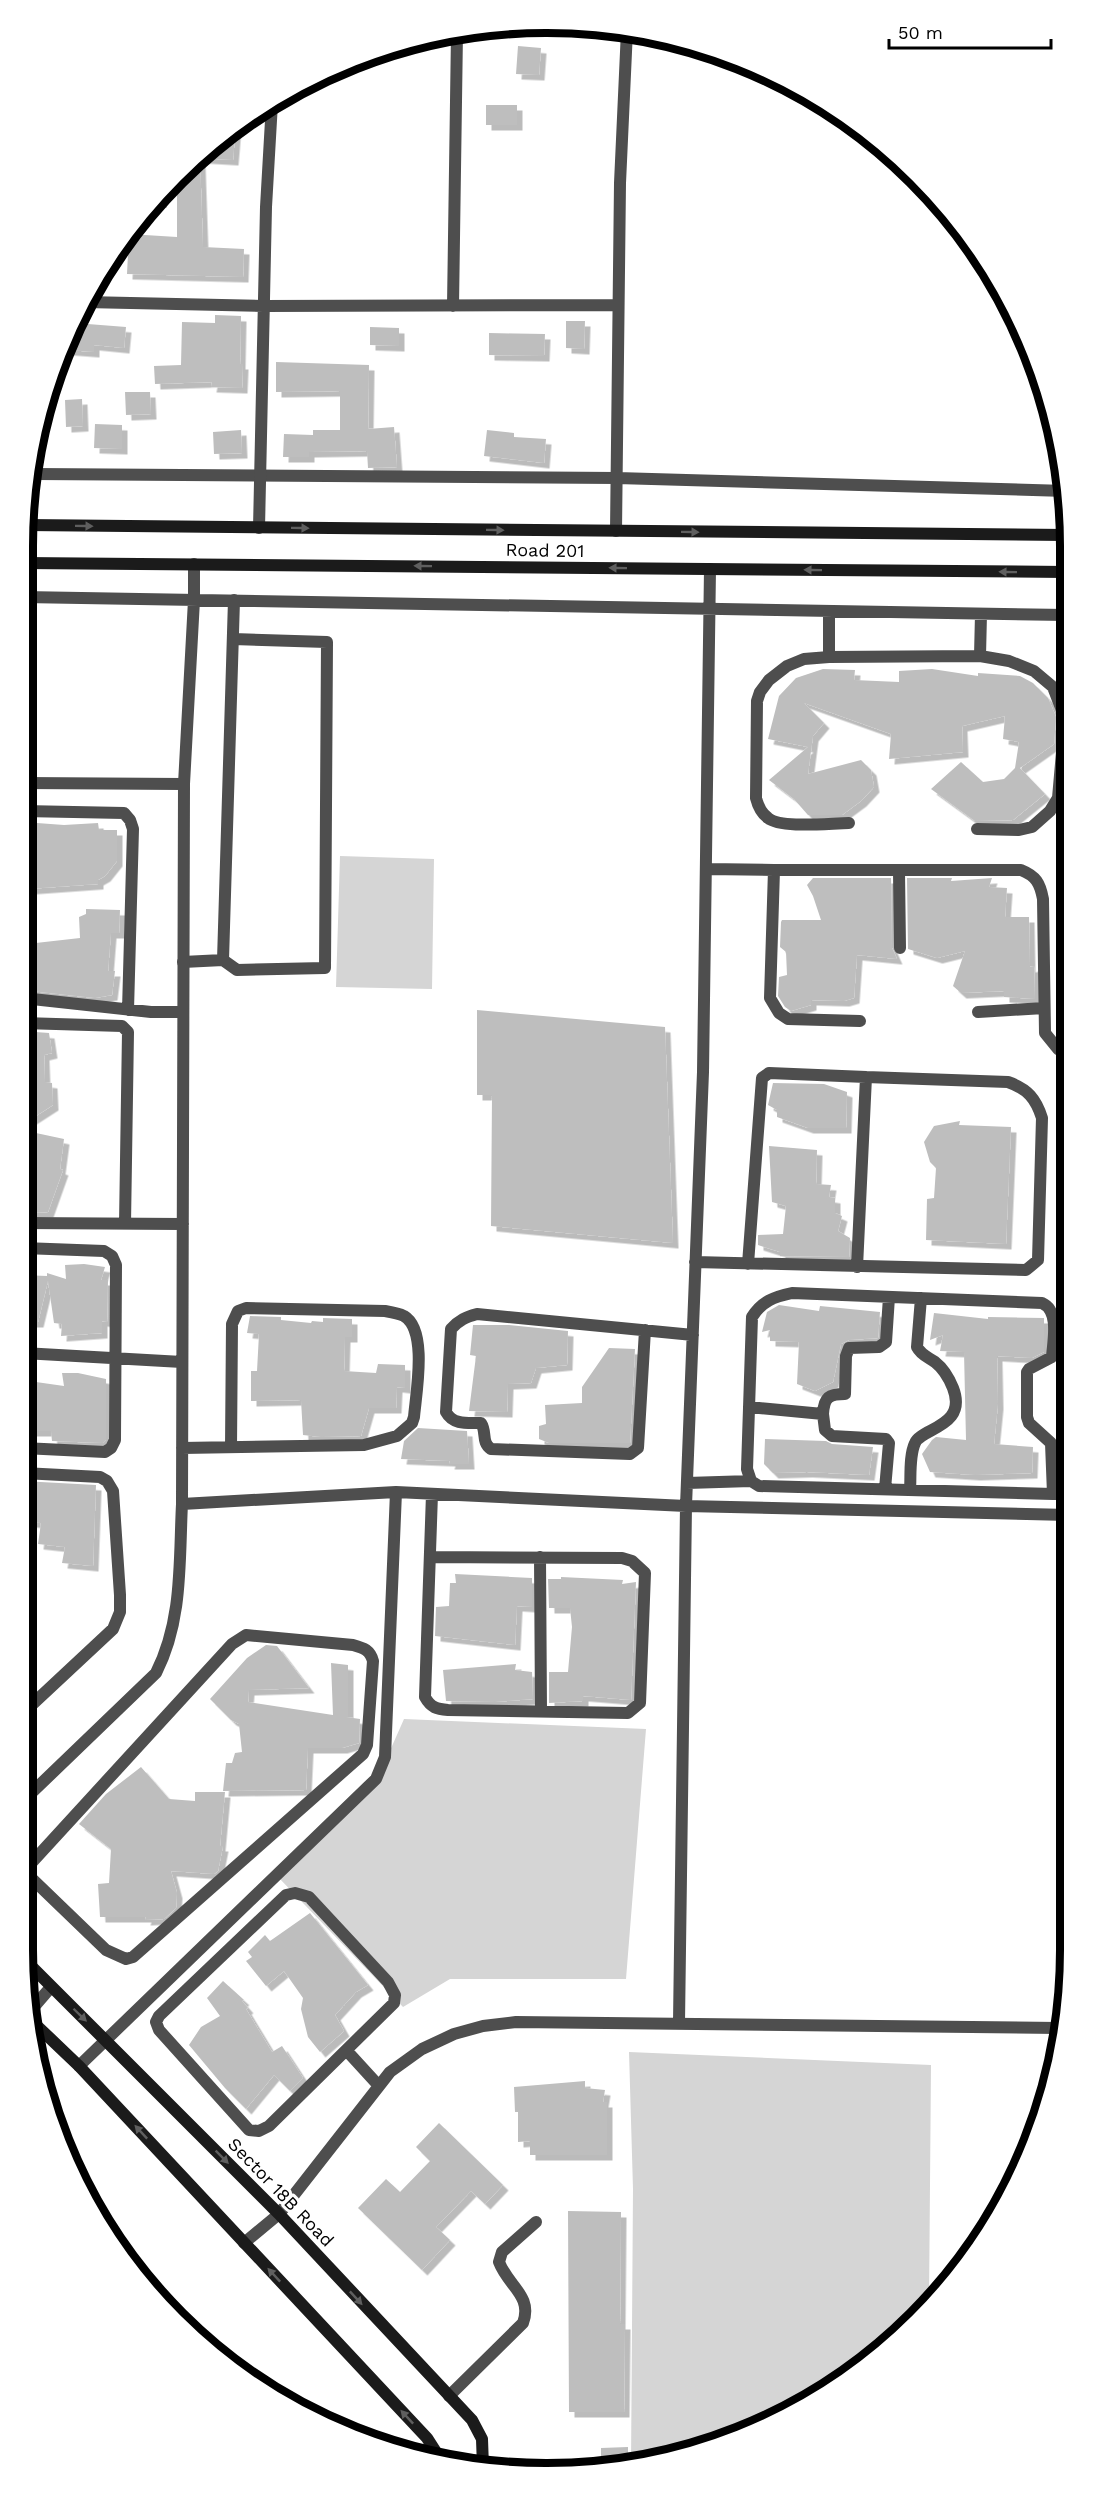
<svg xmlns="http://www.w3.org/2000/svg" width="1093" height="2496" viewBox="0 0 1093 2496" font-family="'Work Sans',sans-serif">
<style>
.green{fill:#d5d5d5}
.building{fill:#bebebe;filter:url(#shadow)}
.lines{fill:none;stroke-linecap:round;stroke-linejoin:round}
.lane{stroke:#4e4e4e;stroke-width:12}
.street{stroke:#4e4e4e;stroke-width:12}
.secondary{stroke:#1b1b1b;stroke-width:12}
.oneway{fill:#5f5f5f}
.labels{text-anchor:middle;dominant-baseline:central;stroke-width:6;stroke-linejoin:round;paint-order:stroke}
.street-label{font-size:18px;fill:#000;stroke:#fff}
.rim{fill:none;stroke:#000;stroke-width:8}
</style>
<defs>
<filter id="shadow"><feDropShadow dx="5.5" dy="5.5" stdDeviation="0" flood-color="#0004"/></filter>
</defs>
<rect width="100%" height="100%" fill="#fff"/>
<path class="green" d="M167,188V208L147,209Z
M340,856L434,859L432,989L336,987Z
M404,1719L646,1729L626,1979H450L403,2007L279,1878L377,1780Z
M629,2052L931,2065L929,2304L809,2403L648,2463L631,2465L633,2189Z"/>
<path class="building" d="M518,46L541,48L539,75L516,74Z
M486,105H517V125H486Z
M236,125L233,160L200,158L203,247L244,249L243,277L127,274L129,234L177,237V189H181L180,175Z
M215,315L241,316L240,364H243L242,388L211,387L212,382L155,384L154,366L181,365L182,322L215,323Z
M566,321H585L584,349L566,348Z
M75,323L126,327L124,348L94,345V352L68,350L69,338Z
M370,327L399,328V346L370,345Z
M489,333L545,334L544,356L489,355Z
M276,362L369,365L368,429L394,427L397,467L368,468L367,451L309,452V457H283L284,434L313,435V430H340V391L276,392Z
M125,392H150L151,414L126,415Z
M82,399L83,426L66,427L65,400Z
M95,424L122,425V449L94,448Z
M241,430L242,453L214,454L213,432Z
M487,430L514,433V437L546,439L544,463L484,456Z
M823,669L855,670L854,680L899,682V671L932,669L978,676V673L1020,676L1033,683L1048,698L1056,717L1054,744L1020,768L1045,794L1013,820L975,821L931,789L961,762L983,782L1004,779L1015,768L1019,742L1003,739L1005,716L962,726L963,752L889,759L891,734L804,703L824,723L813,736L808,774L861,760L871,770L874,787L861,801L842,815H808L794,799L769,780L808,747L768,739L779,696L796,678Z
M37,823L64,825L98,823L99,830H117V861L105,876L98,880V884L28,889V848Z
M813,878H891L892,948L897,959L857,955L854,998L844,1001L811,1000V1005L791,1011L785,1007L778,996L779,977L787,975L786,952L780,947L781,922L782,920H821L813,896L807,885Z
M907,878H952L951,881L992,878L989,887L1007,888L1005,917H1029L1030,967L1034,966L1035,999L1004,997V991L961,993L953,986L965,951L937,958L908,949Z
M86,909L120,910L119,933H111L108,971H115L112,995L95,998L31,991L27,944L80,938L79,917L86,914Z
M477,1010L665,1027L673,1243L491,1226L492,1095H477Z
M22,1031L49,1033L52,1053L44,1055L45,1082L52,1083L53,1105L22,1125Z
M773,1083L824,1084L847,1092L846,1128H808L777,1117V1110L768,1105Z
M960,1121L959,1125L1011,1127L1006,1244L926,1240L927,1199L934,1198L936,1168L930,1162L924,1142L934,1126Z
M22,1130L64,1139L60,1169L63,1170L48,1212L30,1213V1209L22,1208Z
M769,1146L817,1150L816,1184L831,1185L829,1197L835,1198V1213L842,1216L838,1231L850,1238L849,1257L780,1256V1252L758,1245V1235L783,1234L786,1206L772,1202Z
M84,1264L105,1267L101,1280H108L107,1322L102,1321V1333L61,1336L62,1324L54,1323L48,1281L38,1322H22V1275L47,1276V1273L66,1279L65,1265Z
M779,1305L819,1311L820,1306L880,1312L878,1338L849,1340L841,1344L833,1382L815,1391L797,1384L799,1342L770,1341V1330L762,1332L767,1312Z
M934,1313L988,1319V1317L1044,1318V1352L1032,1358L997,1356L998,1404L994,1444L1033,1447L1032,1473L975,1475L930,1472L922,1454L932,1440L936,1437L966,1440L964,1352L940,1351L943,1335L930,1340Z
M250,1316L281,1317V1320L311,1323L312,1321L323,1322V1318L352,1319V1337H345L344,1371L376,1373L378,1364L405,1365V1388L397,1387L396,1408H369L361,1436L321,1437L303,1435L301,1400L251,1401V1371H257L259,1334L247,1333Z
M473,1325H509L568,1331L567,1365L536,1368L531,1383L508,1384L507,1412L469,1411L476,1356L470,1355Z
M609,1348L635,1349L630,1443H549L539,1439V1426L546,1424L545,1405L582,1403V1387Z
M62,1373H78L106,1379V1440L103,1443L52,1441L51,1431H22V1380L64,1386Z
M418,1428L467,1431L469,1464H449L450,1461L401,1459L404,1441Z
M765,1439L826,1441L832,1444L873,1447L869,1475L807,1472L773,1473L764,1464Z
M22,1481L96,1485L93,1566L62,1563L65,1547L38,1544L41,1523L30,1522L29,1509H22Z
M455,1574L532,1578V1607L517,1606L515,1645L435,1636L436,1607L449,1606L450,1583H456Z
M561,1577L623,1580L622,1584L636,1582L631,1700L583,1696V1701L549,1703V1672H568L572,1627L570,1608H549L548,1579H561Z
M266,1645L277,1646L309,1688L249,1690L248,1702L333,1715L331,1663L348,1665V1717H346L360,1719L359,1743L342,1748H308L306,1790L223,1791L226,1763H232L235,1753L242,1752L239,1724L231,1720L210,1699L247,1658Z
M516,1664L515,1670L532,1672L533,1699L495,1702L446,1701L443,1670Z
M141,1767L169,1799L195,1801V1792H225L220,1846H223L218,1871L214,1874L171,1871L177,1893L176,1908L164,1919L145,1920L146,1917H100L98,1884L109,1883L111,1849L79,1824L106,1794Z
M310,1913L368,1985L356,1992L335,2015L344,2031L320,2052L308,2037L301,2009L303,1998L284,1971L266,1986L246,1961L252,1957L248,1952L265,1935L270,1941Z
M223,1981L244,2000L242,2001L248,2008L246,2009L272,2052L282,2046L303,2078L290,2091L274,2075L246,2109L225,2088L189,2045L201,2027L220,2016L207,1998Z
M585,2081V2088L605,2090L603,2102H607V2155H530V2141L518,2142V2112H515L514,2087Z
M439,2123L503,2185L485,2204L471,2191L436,2227L450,2240L422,2270L358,2208L386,2179L400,2192L430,2161L416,2147Z
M568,2211L621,2212L620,2324H625L624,2412H569Z
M628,2447V2465L601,2468V2448Z"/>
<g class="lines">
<path class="lane" d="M35,474L617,478
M233,639L327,642L325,968L237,970L223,960L234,600
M183,962L223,960
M449,2396L523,2323C533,2296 508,2286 499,2262L502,2252L536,2222"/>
<path class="street" d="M85,302L263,306L618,305
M453,306L457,33
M617,478L1066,491
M259,528L266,207L272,103
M616,531L620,183L627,30
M23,597L1066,615
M829,611V657L804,659L787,666L769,680L760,692L757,701L756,798C758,806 761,813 768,818C781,829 831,823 849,823
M829,657L980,656
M23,783L184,784
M23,811L124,813L130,820L133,829L128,1010
M977,829L1019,830L1032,827L1050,811L1058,798L1065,718L1053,687L1034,671L1009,661L980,656L981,614
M706,869L774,870L770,998L779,1013L788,1019L860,1021
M774,870H1021C1036,876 1040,883 1043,899L1045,1033L1058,1049L1068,1055
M899,872L900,948
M23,998L151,1012H183
M978,1012L1044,1008
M23,1023L122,1026L128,1032L125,1224
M23,1223L183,1224
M695,1262L1026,1270L1038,1260L1042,1118C1036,1099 1028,1089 1008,1082L866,1077L857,1267
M748,1264L762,1078L769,1073L866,1077
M645,1330L638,1448L630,1454L491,1449C481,1442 487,1432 481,1423C467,1423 453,1425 446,1412L451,1329C459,1320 466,1317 477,1314L693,1335
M23,1353L182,1362
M749,1407L823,1414L825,1430L832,1436L886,1439L889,1443L885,1489
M823,1414C824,1397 829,1394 845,1394L846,1356L849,1348L879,1347L886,1342L889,1297
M23,1448L105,1452L111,1448L115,1440L116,1265L112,1256L104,1251L23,1248
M182,1448L364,1445L397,1436L412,1423L414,1417C416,1393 428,1330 404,1316C398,1313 391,1312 385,1311L246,1308L238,1311L232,1324L231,1447
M687,1483L751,1481
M910,1490C911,1476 909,1456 915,1443C921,1428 968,1427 953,1388C949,1378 944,1369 935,1362C928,1357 921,1355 917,1347L921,1298
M1053,1494L1051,1443L1029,1423L1027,1417V1372L1029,1369L1052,1357C1053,1341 1060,1311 1042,1303L792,1293C774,1297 762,1301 752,1317L747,1469L751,1481L759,1486L1053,1494H1069
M182,1504L396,1492L686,1506L1069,1515
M430,1557L622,1558L632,1561L645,1573L640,1703L628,1713L448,1710C437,1709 431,1708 425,1697L432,1494
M540,1557L541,1711
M23,1713L113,1629L120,1612V1595L113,1491L107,1481L100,1477L23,1473
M23,1801L156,1673C183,1620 179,1562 182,1504L184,784L194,600V564
M23,1869L24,1871L106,1950L126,1959L133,1957L363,1754L367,1745L373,1661C370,1650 364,1648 353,1645L246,1635L232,1644L24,1871
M295,1893L309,1897L388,1982L395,1995L394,2003L269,2126L259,2131L249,2130L159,2030L156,2022L159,2016L286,1895Z
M32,2009L51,1987
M679,2023L686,1506L703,1072L710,569
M347,2051L379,2086
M79,2066L376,1779L385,1757L396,1492
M244,2243L279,2214L390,2072L422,2049L454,2034L483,2026L516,2022L1058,2028"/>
<path class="secondary" d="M26,525L1066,535
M23,563L1066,572
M24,1959L279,2214L472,2420L482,2439L483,2467
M35,2024L79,2066L427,2438L443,2463"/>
</g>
<defs><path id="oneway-solid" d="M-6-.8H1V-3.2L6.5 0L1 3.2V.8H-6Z" transform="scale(1.5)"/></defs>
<g class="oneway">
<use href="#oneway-solid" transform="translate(84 526) rotate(1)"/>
<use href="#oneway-solid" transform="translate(300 528) rotate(1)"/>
<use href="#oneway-solid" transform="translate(495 530) rotate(1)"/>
<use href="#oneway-solid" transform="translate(690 532) rotate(1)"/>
<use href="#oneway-solid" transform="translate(423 566) rotate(-179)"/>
<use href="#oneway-solid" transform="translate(618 568) rotate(-179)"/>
<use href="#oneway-solid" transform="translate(813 570) rotate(-179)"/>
<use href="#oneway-solid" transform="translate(1008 572) rotate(-179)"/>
<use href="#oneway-solid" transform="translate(80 2015) rotate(44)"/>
<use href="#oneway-solid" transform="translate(141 2132) rotate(-133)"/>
<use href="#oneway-solid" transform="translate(222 2157) rotate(45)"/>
<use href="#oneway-solid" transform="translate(274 2275) rotate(-133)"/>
<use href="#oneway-solid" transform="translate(356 2298) rotate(47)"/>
<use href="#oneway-solid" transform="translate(407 2417) rotate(-133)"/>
</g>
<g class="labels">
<g class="street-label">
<text transform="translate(545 550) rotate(1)">Road 201</text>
<text transform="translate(281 2192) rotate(46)">Sector 18B Road</text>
</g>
</g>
<path d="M0 0H1093V2496H0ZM546 33H547A513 513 0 0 1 1060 546V1950A513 513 0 0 1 547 2463H546A513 513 0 0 1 33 1950V546A513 513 0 0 1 546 33Z" fill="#fff" fill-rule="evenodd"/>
<path class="rim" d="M546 33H547A513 513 0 0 1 1060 546V1950A513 513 0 0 1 547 2463H546A513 513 0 0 1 33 1950V546A513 513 0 0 1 546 33Z"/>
<path d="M889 39v9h162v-9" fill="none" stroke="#000000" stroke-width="3"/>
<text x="898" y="39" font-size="18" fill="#000000" stroke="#ffffff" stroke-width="4.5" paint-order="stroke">50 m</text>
</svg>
